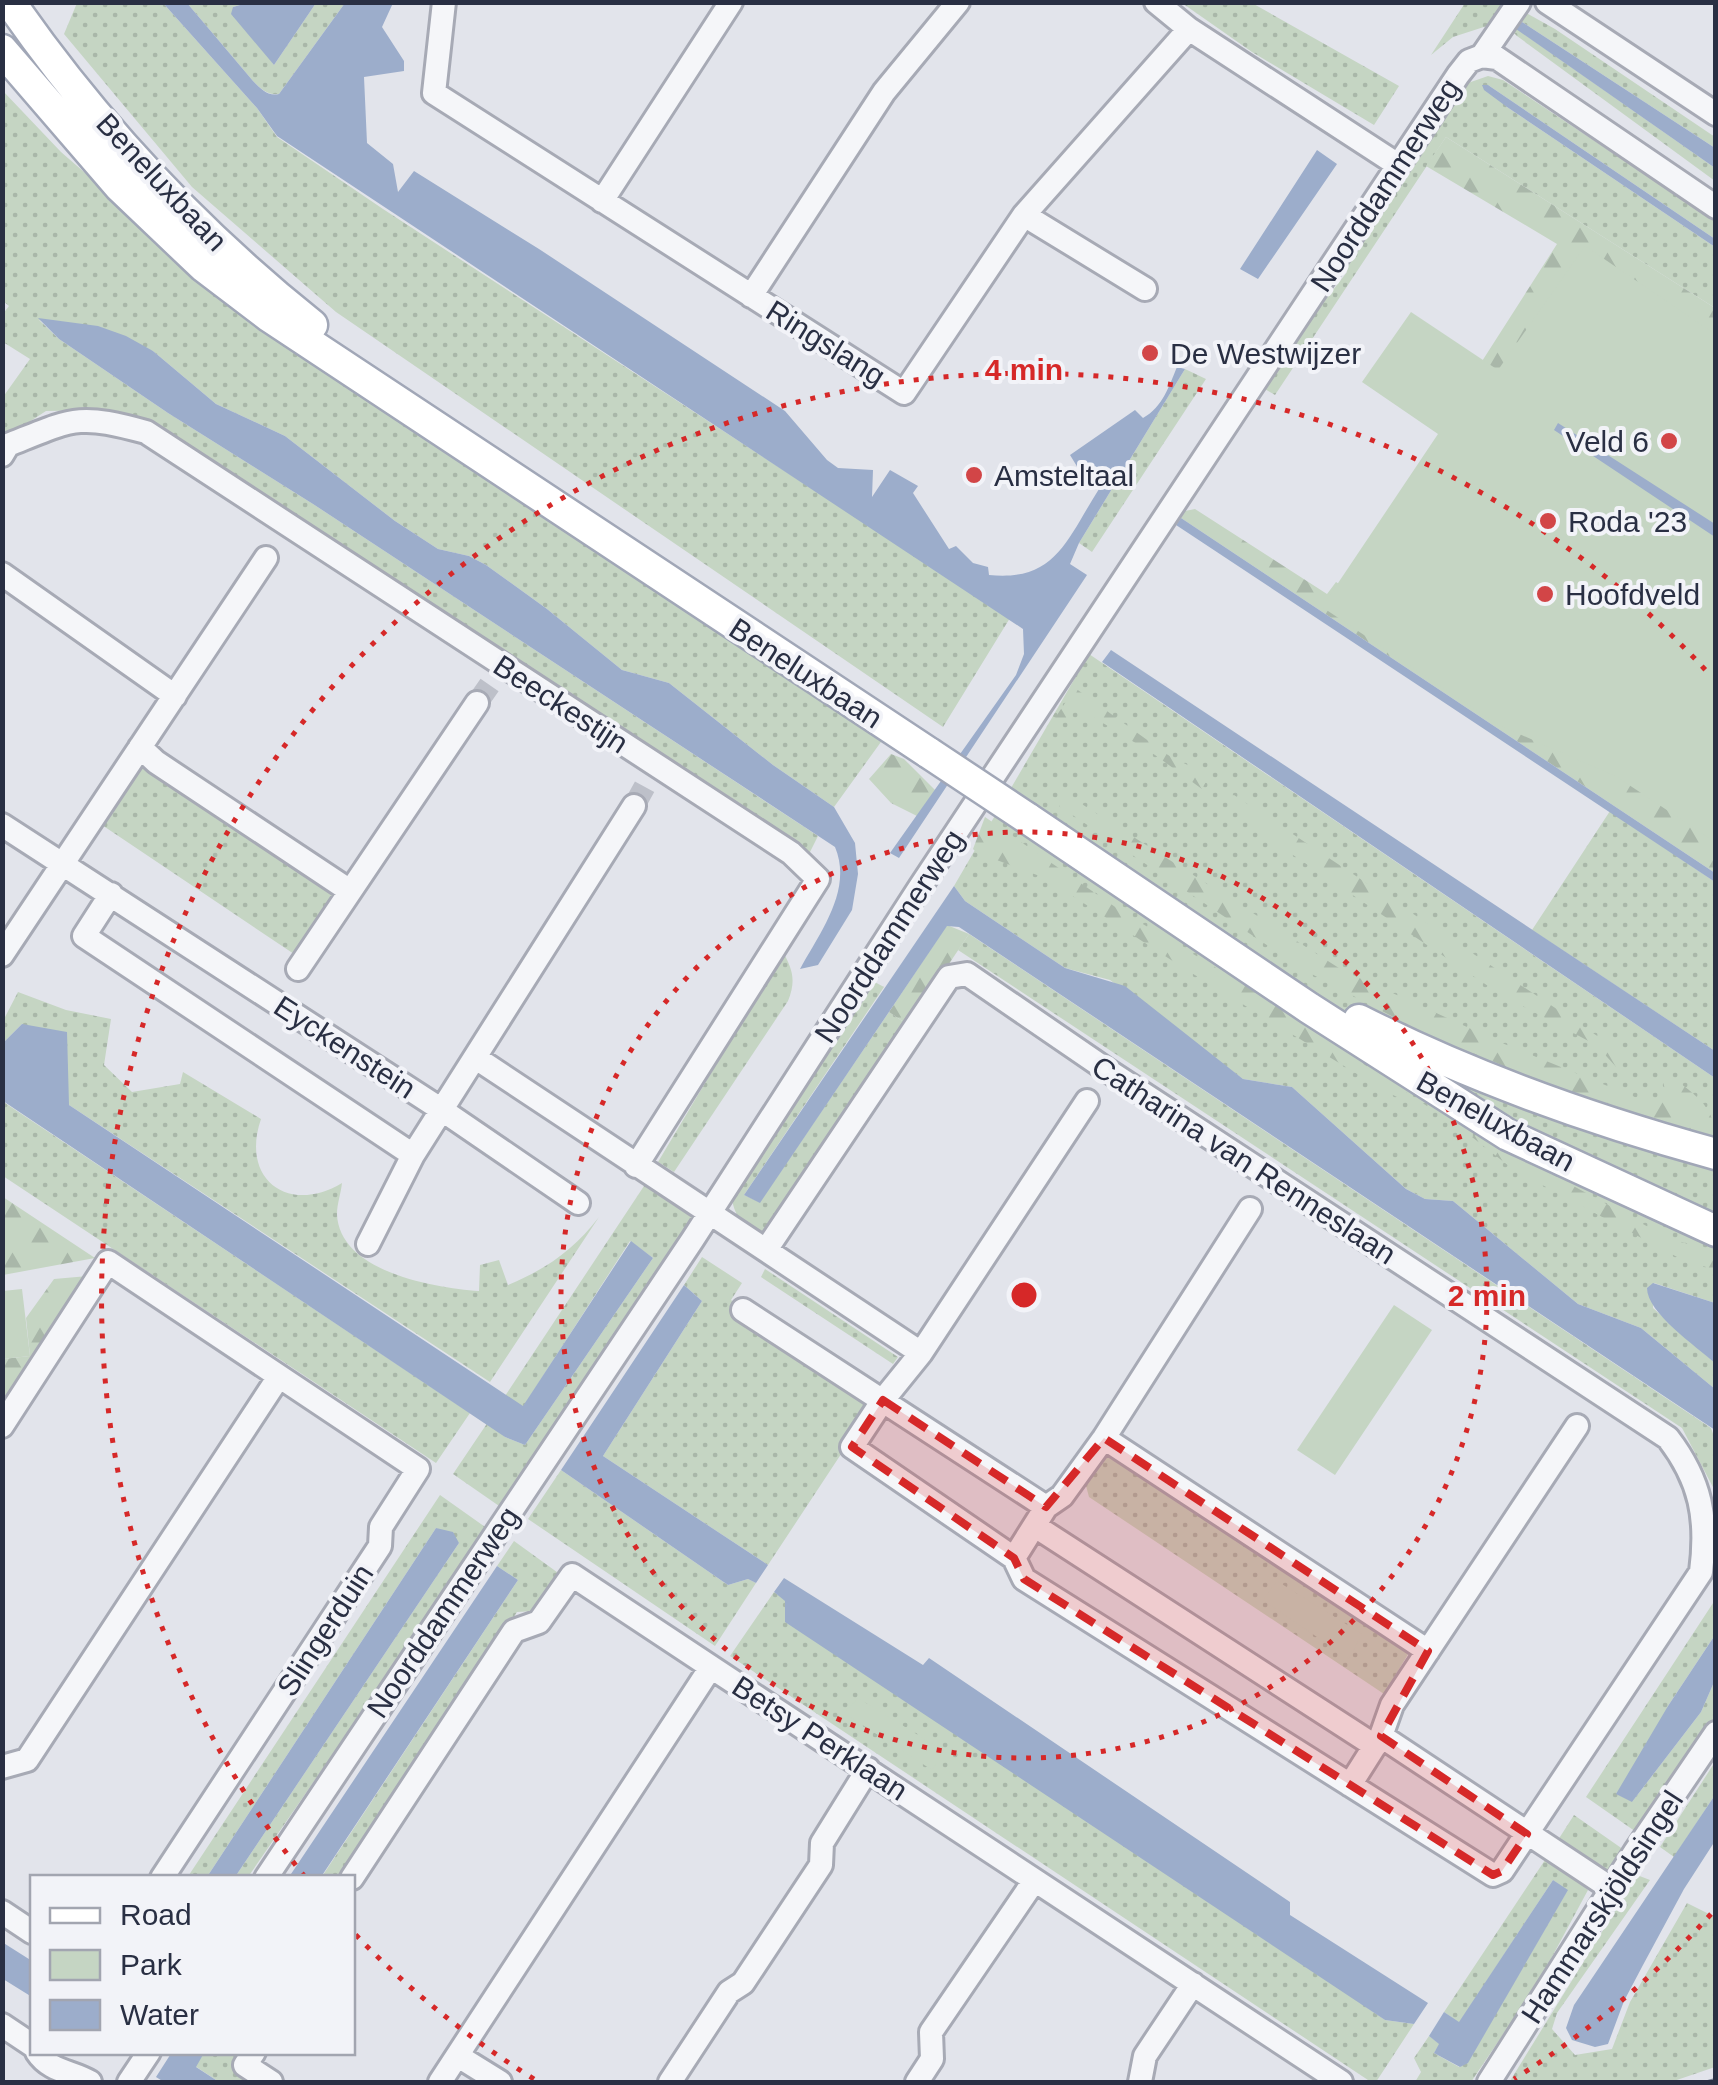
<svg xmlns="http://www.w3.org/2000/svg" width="1718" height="2085" viewBox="0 0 1718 2085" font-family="Helvetica,sans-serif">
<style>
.grass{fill:url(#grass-dots)}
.forest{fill:url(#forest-firs)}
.green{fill:#c5d5c3}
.water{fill:#9cadcb}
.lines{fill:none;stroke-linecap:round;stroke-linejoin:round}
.minor-tunnel{stroke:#bdc0c9;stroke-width:22;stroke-dasharray:22 11;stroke-linecap:butt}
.minor-casing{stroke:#a7aab5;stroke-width:28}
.major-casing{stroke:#a1a7b7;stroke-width:35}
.minor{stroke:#f5f6f9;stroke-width:22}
.major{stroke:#fff;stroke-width:30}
.tram{stroke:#7b8195;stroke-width:2.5}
.major-bridge-casing{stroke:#a1a7b7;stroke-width:35;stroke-linecap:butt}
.major-bridge{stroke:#fff;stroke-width:30}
.marked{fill:#d62828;fill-opacity:0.2;stroke:#d62828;stroke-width:8;stroke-dasharray:20 12;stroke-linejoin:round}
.ring{fill:none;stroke:#d62828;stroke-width:5;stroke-dasharray:5 10}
.poi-dot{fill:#d24547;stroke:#f2f3f8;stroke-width:4}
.labels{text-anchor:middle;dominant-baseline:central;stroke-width:8;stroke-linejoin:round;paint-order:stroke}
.street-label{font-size:30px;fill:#292f43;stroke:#f2f3f8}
.poi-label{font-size:30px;fill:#292f43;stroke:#f2f3f8;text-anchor:start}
.centre{fill:#d62828;stroke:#f2f3f8;stroke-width:5}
.ring-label{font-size:30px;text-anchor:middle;font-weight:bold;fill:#d62828;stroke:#f2f3f8;stroke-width:8;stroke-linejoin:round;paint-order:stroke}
</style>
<defs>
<pattern id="grass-dots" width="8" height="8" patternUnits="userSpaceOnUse" patternTransform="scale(2.5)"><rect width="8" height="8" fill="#c5d5c3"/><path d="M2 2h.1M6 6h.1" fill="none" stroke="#a9b7a9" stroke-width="1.8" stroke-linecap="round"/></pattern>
<pattern id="forest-firs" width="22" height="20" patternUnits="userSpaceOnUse" patternTransform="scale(2.5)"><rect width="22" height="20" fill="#c5d5c3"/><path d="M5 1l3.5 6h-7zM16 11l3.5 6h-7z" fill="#a9b7a9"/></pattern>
</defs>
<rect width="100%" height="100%" fill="#e2e4eb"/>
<path class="grass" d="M120,2L163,3L257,108L277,137L383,209L1010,618L943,727L336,312L192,187L64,34L77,3Z
M187,3H247L233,7L274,65L316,3H345L279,94C268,96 260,88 253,81Z
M1182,3H1252L1399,86L1374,125L1252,52Z
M1465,3H1504L1490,25L1453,37L1431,55Z
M1521,10L1555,29L1715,137V148L1522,22L1517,29L1715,168V181L1517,36L1512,31Z
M1488,76L1503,80L1715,221V239L1488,85L1507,107L1715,247V308L1446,137L1275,395L1258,385L1320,291L1329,295L1347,272L1338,265L1449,106L1468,83Z
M3,91L61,152L244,311L886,735L834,807L773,765L669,683L622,670L547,609L486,565L469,556L438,549L395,521L285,436L216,404L153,351L39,320L59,339L168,413L313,504L818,836L808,856L607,733L135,416L109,410L46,411L3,439V397L30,359L3,342L2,315L9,306L2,300Z
M1185,369L1206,379L1092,552L1079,543Z
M1089,654L1715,1078V1303L1654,1283L1653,1308L1715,1363V1389L1641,1328L1578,1304L1453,1201L1425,1199L1406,1189L1292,1087L1243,1079L1110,980L1065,968L965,901L954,886Z
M141,759L338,891L294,954L99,823Z
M1610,811L1715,882V1051L1532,930Z
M969,934L1711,1428L1715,1439V1491L1682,1428L958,950Z
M783,952C793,970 796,981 788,1001L674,1172L658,1162Z
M869,979L884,987L744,1195L760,1202L889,1012L908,1025L766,1238C743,1222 734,1221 731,1192Z
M18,992L66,1010L111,1019L104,1065L132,1092L180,1084L183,1072L261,1119C240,1180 289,1215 342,1183C341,1193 337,1204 337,1214C339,1272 435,1288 479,1291L480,1265L499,1260L508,1285C546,1269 574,1250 599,1217L490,1382L69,1105L22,1024L3,1043V1021Z
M2,1101L470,1413L436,1463L3,1176Z
M646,1183L694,1216L502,1508L453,1474L488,1422L505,1437L525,1445L653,1258L630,1241L523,1407L505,1396Z
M702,1257L742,1283L731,1300L878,1398L768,1565L603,1456L702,1301L684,1285Z
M765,1269L898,1357L893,1364L761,1277Z
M1107,1451L1410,1651L1384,1694L1089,1497L1085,1482Z
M561,1470L728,1585L748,1579L756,1583L715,1646L528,1519Z
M440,1495L488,1529L248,1877H235L459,1543L436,1528L207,1877L187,1878Z
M514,1541L561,1575L536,1611L517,1612L343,1877L321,1878L518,1580L497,1566Z
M774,1592L1385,2020L1414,2024L1376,2082H1371L730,1656Z
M1715,1600V1635L1668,1706L1632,1802L1701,1712L1715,1680V1717L1639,1834L1586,1797Z
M1715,1762V1795L1674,1857L1660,1847Z
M1574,1815L1627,1852L1610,1877L1558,1840Z
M1547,1857L1588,1890L1539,1981L1471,2082H1415L1421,2072L1414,2058L1429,2036L1440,2044L1434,2053L1459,2067L1468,2062L1567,1891L1553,1880L1459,2023L1444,2012Z
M1637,1875L1650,1880L1557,2013L1552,2029L1575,2055L1612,2049L1630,2002L1687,1903L1715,1917V2067L1671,2082H1512L1510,2081Z
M204,2053H251L264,2082H219L195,2066Z"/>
<path class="forest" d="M1446,137L1715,308V337L1498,383L1477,369L1557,244L1426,166Z
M1195,509L1327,594L1336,582L1715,832V873L1181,518L1185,511Z
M1075,688L1168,755L1209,776L1202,789L1155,755L1077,707L1048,736L1047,730Z
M891,754L904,759L935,790L917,816L891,803L869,779Z
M1066,794L1342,970L1502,1043L1647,1102L1666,1094L1660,1069C1685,1088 1715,1102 1715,1136L1603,1107L1422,1032L1304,970L1059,806Z
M1234,795L1626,1055L1619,1070L1596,1045L1500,994L1290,853L1224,799Z
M985,817L1121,911L1235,979L1433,1110L1429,1113L1385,1091L1185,969L1045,878L986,856L987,849L977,853L973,849Z
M947,925L969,934L908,1025L889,1012Z
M1478,1134L1663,1235L1715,1254V1270L1679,1258L1514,1170L1472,1137Z
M2,1197H3L95,1258L3,1275Z
M88,1276L3,1412V1359L30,1356L26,1318L54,1279Z"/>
<path class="green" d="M1585,246L1715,334V842L1617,777L1499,725L1322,607L1438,434L1362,382L1411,312L1498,370Z
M22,1289L30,1356L3,1359V1291Z
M1394,1305L1432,1330L1335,1475L1297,1450Z
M1277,1581L1362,1634L1349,1659L1263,1600Z
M858,1698L944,1751L932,1770L844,1713Z"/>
<path class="water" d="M163,3H187L253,81C260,88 268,97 279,94L345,3H393L382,27L404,61V71L364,77L367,143L393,164L398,192L414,171L539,249L785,411L827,460L838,468L873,470L872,497L890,470L918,486L913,493L949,549L956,546L973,563L988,567L989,575C1056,582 1067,539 1099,489L1089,486L1070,455L1135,410L1143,418C1163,407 1169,386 1177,367L1185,369L1079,543L1070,564L1087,575L899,858L890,853L1016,675L1024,654L1023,629L277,136L257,108Z
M247,3V2L316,3L274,65L231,14L233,7Z
M1522,22L1715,148V168L1516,29Z
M1482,85H1488L1715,239V247L1507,107L1484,90Z
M1317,150L1337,164L1258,279L1240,269Z
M38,318L98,326L126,336L153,351L216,404L285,436L395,521L438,549L469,556L486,565L547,609L622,670L669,683L773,765L834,807L855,843L858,874L852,910L818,965L800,969C820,932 853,890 835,847L313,504L168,413L59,339Z
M1558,423L1715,524V537L1554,430Z
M1181,518L1715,873V882L1176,525Z
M1111,650L1715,1051V1078L1102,662Z
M954,886L965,901L1065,968L1125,986L1243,1079L1292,1087L1406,1189L1425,1199L1453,1201L1578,1304L1641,1328L1715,1389V1430L959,927L947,926L760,1203L744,1195Z
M22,1024L67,1032L69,1105L523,1406L631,1241L653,1258L525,1445L505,1437L3,1101V1043Z
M1653,1283L1715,1303V1363C1696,1346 1647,1313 1647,1288Z
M684,1285L702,1301L603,1456L768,1565L756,1583L748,1579L728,1585L561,1470Z
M436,1528L453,1532L459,1543L235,1877H207Z
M497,1566L518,1580L321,1877H289Z
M784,1578L923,1665L929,1658L1290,1902V1915L1428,2003L1414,2024L1385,2020L785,1622V1601L774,1592Z
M1715,1635V1680L1701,1712L1632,1802L1616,1794L1668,1706Z
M1715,1795V1841L1684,1889L1643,1965L1624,2001L1608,2044L1595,2047L1572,2040L1566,2028L1574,2005Z
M1553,1880L1568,1890L1468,2063L1460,2067L1434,2053L1439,2044L1429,2036L1444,2012L1459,2022Z
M2,1942L32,1961V1997L3,1979Z
M172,2052L204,2053L196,2067L219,2082H164L156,2077Z"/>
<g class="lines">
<path class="minor-tunnel" d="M477,703L493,680
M634,806L645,786"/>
<g class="minor-casing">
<path id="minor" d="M444,2L434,93L904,393L1024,215L1189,29
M1156,2L1189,29L1398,165
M1547,2L1716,114
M1482,56L1497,58L1716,207
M602,201L731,2
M1024,215L1145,289
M751,296L884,92L958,2
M2,455L8,445C73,419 77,413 146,432L791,853L818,879L636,1166
M2,574L175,696
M140,747L156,762L350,891
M2,825L442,1110L578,1203
M111,894L84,936L413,1155
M2,955L266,558
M298,969L477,703
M476,1058L921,1353
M368,1244L413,1155L634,806
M766,1250L949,977L967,974L1107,1070L1668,1438C1701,1481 1708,1519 1701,1572L1502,1871L1493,1875L1024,1579L1014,1558L852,1447L883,1400L921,1353L1087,1101
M743,1310L1046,1507L1014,1558
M2,1426L108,1262L418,1469L381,1527L380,1546L162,1878
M1104,1438L1428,1651
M1046,1507L1062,1496L1104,1438L1250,1209
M1035,1526L1375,1746
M1381,1736L1612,1889
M2,1767L27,1760L278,1378
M1350,1785L1381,1736L1392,1705L1577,1426
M266,1878L693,1239L920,887L1458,75L1469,61L1482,56L1519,2
M352,1878L514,1631L539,1622L572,1575L711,1667
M2,1912L32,1932
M2,2025L32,2045
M37,2052C50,2072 72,2071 90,2082
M254,2052L245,2065L271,2082
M458,2056L500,2082
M129,2082L149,2052
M440,2082L711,1667L1341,2082
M670,2082L729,1992L743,1983L821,1865L822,1843L868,1769
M917,2082L932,2059L931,2032L1034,1881
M1140,2082L1145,2056L1193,1984
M1489,2082L1635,1852L1716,1733"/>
</g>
<g class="major-casing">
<path id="major" d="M10,2C94,123 197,233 312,325
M2,50L120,187L203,266L270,317L929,753
M1027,818L1309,1008L1508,1135L1716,1231
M1359,1020C1473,1078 1592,1120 1716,1154"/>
</g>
<use href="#minor" class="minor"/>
<use href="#major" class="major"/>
<path class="tram" d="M1705,2082L1716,2079"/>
<g class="major-bridge-casing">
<path id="major-bridge" d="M929,753L1027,818"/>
</g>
<use href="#major-bridge" class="major-bridge"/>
</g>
<path class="marked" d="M883,1400L1046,1507L1104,1438L1428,1651L1381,1736L1527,1834L1502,1871L1493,1875L1024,1579L1014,1558L852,1447Z"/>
<g class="ring">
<circle cx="1024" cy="1295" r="463"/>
<path d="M1711 1914A925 925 0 0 1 1514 2079M534 2079A925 925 0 0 1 353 1932M305 1877A925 925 0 0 1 1711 676"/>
</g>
<g class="poi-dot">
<circle cx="1150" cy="353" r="10"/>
<circle cx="1669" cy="441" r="10"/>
<circle cx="974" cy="475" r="10"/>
<circle cx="1548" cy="521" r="10"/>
<circle cx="1545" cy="594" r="10"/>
</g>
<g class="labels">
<g class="street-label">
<text transform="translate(162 182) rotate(47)">Beneluxbaan</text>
<text transform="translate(1385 185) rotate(-57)">Noorddammerweg</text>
<text transform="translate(826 343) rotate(32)">Ringslang</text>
<text transform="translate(806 673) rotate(33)">Beneluxbaan</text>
<text transform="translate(561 704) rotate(33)">Beeckestijn</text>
<text transform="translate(889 936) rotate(-57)">Noorddammerweg</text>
<text transform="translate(345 1047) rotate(33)">Eyckenstein</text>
<text transform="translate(1496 1121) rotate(29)">Beneluxbaan</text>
<text transform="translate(1244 1160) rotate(33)">Catharina van Renneslaan</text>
<text transform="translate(443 1612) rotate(-56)">Noorddammerweg</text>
<text transform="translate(325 1630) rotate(-57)">Slingerduin</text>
<text transform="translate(820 1738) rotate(33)">Betsy Perklaan</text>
<text transform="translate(1602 1907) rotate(-57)">Hammarskjöldsingel</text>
</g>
<g class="poi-label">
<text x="1170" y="353">De Westwijzer</text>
<text x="1649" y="441" text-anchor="end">Veld 6</text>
<text x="994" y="475">Amsteltaal</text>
<text x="1568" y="521">Roda '23</text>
<text x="1565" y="594">Hoofdveld</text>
</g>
</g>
<circle cx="1024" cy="1295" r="15" class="centre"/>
<g class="ring-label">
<text x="1024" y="380">4 min</text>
<text x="1487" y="1306">2 min</text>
</g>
<rect width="1718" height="2085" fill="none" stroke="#292f43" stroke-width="10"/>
<rect x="30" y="1875" width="325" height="180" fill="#f2f3f8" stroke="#a2a5b0" stroke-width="2.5"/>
<rect x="50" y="1908" width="50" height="15" fill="#ffffff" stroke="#a2a5b0" stroke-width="2.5"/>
<text x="120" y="1925" font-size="30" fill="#292f43">Road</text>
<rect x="50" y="1950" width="50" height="30" fill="#c5d5c3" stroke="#a2a5b0" stroke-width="2.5"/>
<text x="120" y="1975" font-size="30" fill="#292f43">Park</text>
<rect x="50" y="2000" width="50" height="30" fill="#9cadcb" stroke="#a2a5b0" stroke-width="2.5"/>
<text x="120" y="2025" font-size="30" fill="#292f43">Water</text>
</svg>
